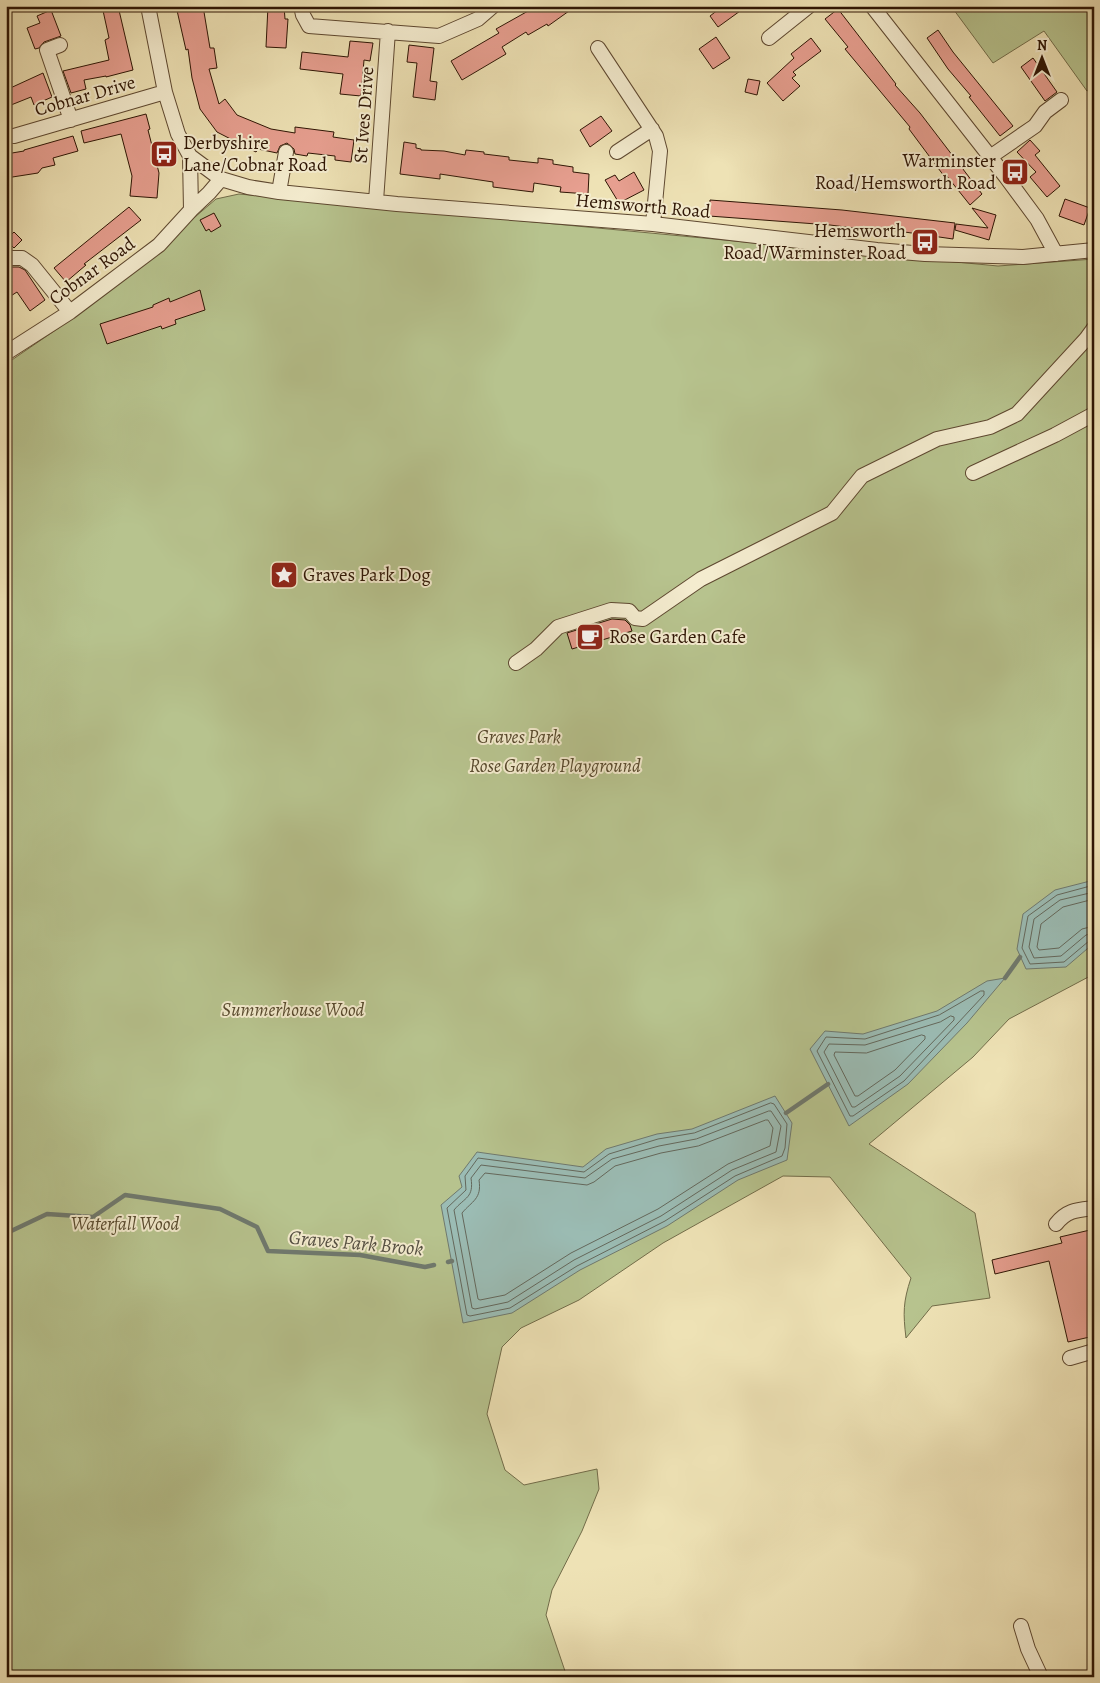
<svg xmlns="http://www.w3.org/2000/svg" width="1100" height="1683" viewBox="0 0 1100 1683" font-family="Alegreya,serif">
<style>
.green{fill:#b7c38e;stroke:#726c49}
.water{fill:#9bbcb4;stroke:#6f796e}
.lines{fill:none;stroke-linecap:round;stroke-linejoin:round}
.shore{stroke:#64685c;stroke-width:1}
.stream{stroke:#6f796e;stroke-width:4.5}
.building{fill:#e79f90;stroke:#2e1504}
.minor-casing{stroke:#5e4830;stroke-width:16}
.minor{stroke:#f4eccf;stroke-width:14}
.labels{text-anchor:middle;dominant-baseline:central;stroke-width:4;stroke-linejoin:round;paint-order:stroke}
.street-label{font-size:19px;fill:#2e1504;stroke:#f4eccf}
.poi-label{font-size:19px;fill:#2e1504;stroke:#f4eccf;text-anchor:start}
.park-label{font-size:19px;font-style:italic;fill:#57492d;stroke:#f4eccf}
.water-label{font-size:20px;font-style:italic;fill:#544f42;stroke:#f4eccf}
</style>
<rect width="100%" height="100%" fill="#eee2b5"/>
<filter id="stains"><feTurbulence type="fractalNoise" baseFrequency=".004" numOctaves="4"/><feColorMatrix values="0 0 0 0 .2 0 0 0 0 .09 0 0 0 0 .02 0 0 0 .5 -.17"/></filter>
<radialGradient id="worn" r=".72"><stop offset=".6" stop-color="#630" stop-opacity="0"/><stop offset="1" stop-color="#630" stop-opacity=".3"/></radialGradient>
<path class="green" d="M951,6H1094V87L1087,91L1044,31L993,63Z
M239,194L998,266L1094,259V974L1009,1019L973,1057L869,1144L975,1213L990,1298L932,1306L906,1338C903,1313 903,1302 911,1278L830,1177L783,1176L663,1243L579,1300L521,1328L502,1347L487,1414L505,1470L524,1485L597,1469L599,1489L582,1531L552,1590L546,1615L567,1677H6V364L57,329L125,277L216,199Z"/>
<path class="water" d="M1094,880V943L1066,967L1026,969L1017,949L1023,914L1055,890Z
M1005,978L967,1023L908,1084L849,1126L810,1049L825,1031L863,1034L937,1011L987,981Z
M775,1096L792,1123L787,1160L738,1180L667,1226L580,1270L512,1313L463,1323L441,1205L462,1187L459,1176L477,1152L583,1167L606,1149L657,1134L692,1129Z"/>
<g class="lines">
<path class="shore" d="M1094,885L1057,895L1028,916L1022,948L1030,964L1064,962L1089,941L1094,939
M1094,892L1060,900L1034,919L1029,947L1034,958L1061,956L1086,935L1094,933
M1094,899L1063,907L1041,924L1037,947L1039,950L1059,948L1082,929L1094,926
M981,991H984V995L904,1081L853,1116H850L817,1051L826,1037L865,1039L939,1015Z
M951,1016L954,1017V1020L900,1076L855,1107H852L824,1052L829,1044L865,1045L940,1022Z
M922,1035L925,1036V1039L895,1070L858,1096H855L834,1055L835,1052L866,1053Z
M771,1103L774,1104L787,1124L785,1148L782,1156L735,1176L665,1221L577,1266L510,1308L470,1316L467,1315L447,1208L466,1190L465,1176L478,1158L584,1172L609,1154L658,1139L694,1133Z
M769,1111H771L781,1126L776,1152L732,1170L661,1216L574,1260L508,1302L475,1309L472,1308L454,1210C465,1197 474,1198 471,1178L481,1165L585,1178L612,1159L659,1146L696,1139Z
M766,1120H768L773,1128L770,1146L728,1164L658,1209L571,1253L505,1295L480,1300L478,1299L462,1213C472,1201 482,1199 479,1180L485,1173L587,1185L594,1182L615,1166L661,1153L698,1146Z"/>
<path class="stream" d="M1005,978L1020,957
M786,1113L828,1084
M6,1229L9,1232L47,1214L93,1217L125,1195L220,1209L257,1227L268,1251L360,1255L425,1267L434,1265
M448,1262L452,1261"/>
</g>
<path class="building" d="M102,6H118L133,70L106,77V76L84,80L86,89L71,93L63,71L109,60L105,40L109,38Z
M176,6H203L210,48H214L217,68L209,69L219,104L225,99L237,115L271,129L295,133V127L334,132L333,137L354,140L351,162L335,160V156L308,153L307,156L295,154L294,149L287,143L280,146L277,153L258,149L256,152L217,132L200,109L192,78L188,49L186,50Z
M268,6H284L285,19H288L286,48L266,47Z
M537,6H576L548,26L547,24L528,35L526,32L502,47L506,54L462,80L451,61L499,33L496,29Z
M723,6H747L718,27L710,16Z
M838,9L896,84L895,85L920,113L982,194L970,205L946,175L944,176L909,129L910,127L845,49L848,47L825,19Z
M51,10L61,36L44,42L39,48L35,49L27,28L40,23L37,16Z
M938,30L953,52L1013,126L1000,136L969,97L971,96L948,69L927,38Z
M716,37L730,58L713,69L699,49Z
M811,38L821,51L793,72L796,75L792,78L800,86L783,101L767,83L794,58L791,54Z
M350,41L373,43L370,61L364,60L361,96L340,94L343,74L300,69L302,52L348,57Z
M409,45L434,48L430,81L437,82L435,100L413,97L417,63L407,62Z
M1033,58L1057,92L1045,101L1021,67Z
M43,73L52,97L34,105L31,97L6,107V90Z
M748,79L760,81L757,95L745,92Z
M146,114L150,129L148,130L159,173L157,198L130,196L132,176L121,134L84,143L81,131Z
M601,116L612,131L590,147L580,130Z
M73,136L78,151L53,158L55,165L42,168L38,173L6,178V154L24,151V150Z
M1030,140L1040,151L1035,155L1060,186L1047,197L1030,177L1036,172L1017,152Z
M404,142L416,144V148L421,149V150L444,151L465,155L466,150L484,152V154L509,157V160L538,163V158L553,160V164L573,167V172L589,174L588,194L560,192L561,187L534,183L533,192L493,187V182L440,174V179L400,174Z
M634,172L644,190L619,203L605,180L615,175L619,181Z
M1065,199L1090,208L1084,225L1059,216Z
M710,200L842,210L955,223L953,239L877,228V231L830,225L709,216Z
M129,207L141,220L84,264L86,265L66,282L54,268Z
M972,208L996,215L989,240L955,230L956,224L988,228Z
M214,213L221,226L211,232L209,229L206,231L200,220Z
M14,232L22,240L14,248L6,240Z
M10,267H19L25,270L45,300L30,311L17,292L6,299V269Z
M200,290L205,310L175,320L176,324L162,329L161,326L107,344L100,324L153,307V305L169,298L170,302Z
M612,619L625,620L630,625L632,631L572,649L567,633Z
M1090,1230L1094,1246V1336L1068,1342L1049,1261L995,1274L992,1260L1062,1243L1060,1237Z"/>
<g class="lines">
<g class="minor-casing">
<path id="minor" d="M148,6L165,92L178,134L190,156L221,179L248,187L279,192L397,204L653,224L877,250L925,254L1023,257L1094,250
M301,6L303,15L309,26L439,36L478,19L493,6
M872,6L1006,177L1037,219L1056,254
M769,38L809,6
M60,45L47,50L71,120
M598,48L656,136L660,151L653,224
M14,136L165,92
M617,152L652,129
M990,157L1035,126L1045,112L1061,100
M279,192L286,152
M376,201L388,31
M191,210L209,193L221,179
M6,258H22L32,265L70,312
M6,353L70,312L159,245L191,210L190,156
M973,473L1055,435L1094,414
M516,663L536,649L558,627L611,610L629,611L635,618L643,619L701,579L832,513L862,476L937,439L990,427L1017,414L1086,339L1094,328
M1056,1224C1067,1210 1077,1210 1094,1208
M1070,1358L1094,1351
M1021,1626L1028,1649L1041,1677"/>
</g>
<use href="#minor" class="minor"/>
</g>
<defs>
<g id="bus-square" transform="scale(1.4375)"><rect x="-9" y="-9" width="18" height="18" rx="4" fill="#8f2418" stroke="#f4eccf"/><path d="M-5-6H5V4H4V6H2V4H-2V6H-4V4H-5ZM-3.5-4V0h7V-4ZM-3.5 1.2v1.5H-2V1.2ZM2 1.2v1.5H3.5V1.2Z" fill="#fff"/></g>
<g id="sight-square" transform="scale(1.4375)"><rect x="-9" y="-9" width="18" height="18" rx="4" fill="#8f2418" stroke="#f4eccf"/><path d="M0-6L1.8-2.2L6-1.7L2.9 1.2L3.7 5.4L0 3.3L-3.7 5.4L-2.9 1.2L-6-1.7L-1.8-2.2Z" fill="#fff"/></g>
<g id="cafe-square" transform="scale(1.4375)"><rect x="-9" y="-9" width="18" height="18" rx="4" fill="#8f2418" stroke="#f4eccf"/><path d="M-5.5-4.5H6V0H3Q3 3.5 0 3.5H-2.5Q-5.5 3.5-5.5 0ZM3-3.2v2h1.7v-2ZM-6 4.5H4V6H-6Z" fill="#fff"/></g>
</defs>
<g fill-rule="evenodd">
<use href="#bus-square" x="164" y="154"/>
<use href="#bus-square" x="1015" y="172"/>
<use href="#bus-square" x="925" y="242"/>
<use href="#sight-square" x="284" y="575"/>
<use href="#cafe-square" x="590" y="637"/>
</g>
<g class="labels">
<g class="street-label">
<text transform="translate(85 96) rotate(-16)">Cobnar Drive</text>
<text transform="translate(364 115) rotate(-86)">St Ives Drive</text>
<text transform="translate(643 206) rotate(5)">Hemsworth Road</text>
<text transform="translate(92 271) rotate(-36)">Cobnar Road</text>
</g>
<g class="poi-label">
<text x="183" y="143">Derbyshire<tspan x="183" dy="22">Lane/Cobnar Road</tspan></text>
<text x="996" y="161" text-anchor="end">Warminster<tspan x="996" dy="22">Road/Hemsworth Road</tspan></text>
<text x="906" y="231" text-anchor="end">Hemsworth<tspan x="906" dy="22">Road/Warminster Road</tspan></text>
<text x="303" y="575">Graves Park Dog</text>
<text x="609" y="637">Rose Garden Cafe</text>
</g>
<g class="park-label">
<text x="519" y="737">Graves Park</text>
<text x="555" y="766">Rose Garden Playground</text>
<text x="293" y="1010">Summerhouse Wood</text>
<text x="125" y="1224">Waterfall Wood</text>
</g>
<g class="water-label">
<text transform="translate(356 1243) rotate(5)">Graves Park Brook</text>
</g>
</g>
<rect width="1100" height="1683" fill="none" stroke="#eee2b5" stroke-width="25"/>
<rect x="8" y="8" width="1085" height="1668" fill="none" stroke="#2e1504" stroke-width="2.5"/>
<rect x="12" y="12" width="1075" height="1658" fill="none" stroke="#2e1504"/>
<g transform="translate(1042 58)" stroke="#f4eccf" stroke-width="4" paint-order="stroke">
<path d="M0-4L9 19L0 12L-9 19Z" fill="#2e1504"/>
<text y="-8" font-size="14" font-weight="bold" text-anchor="middle" fill="#2e1504">N</text>
</g>
<rect width="100%" height="100%" filter="url(#stains)"/>
<rect width="100%" height="100%" fill="url(#worn)"/>
</svg>
